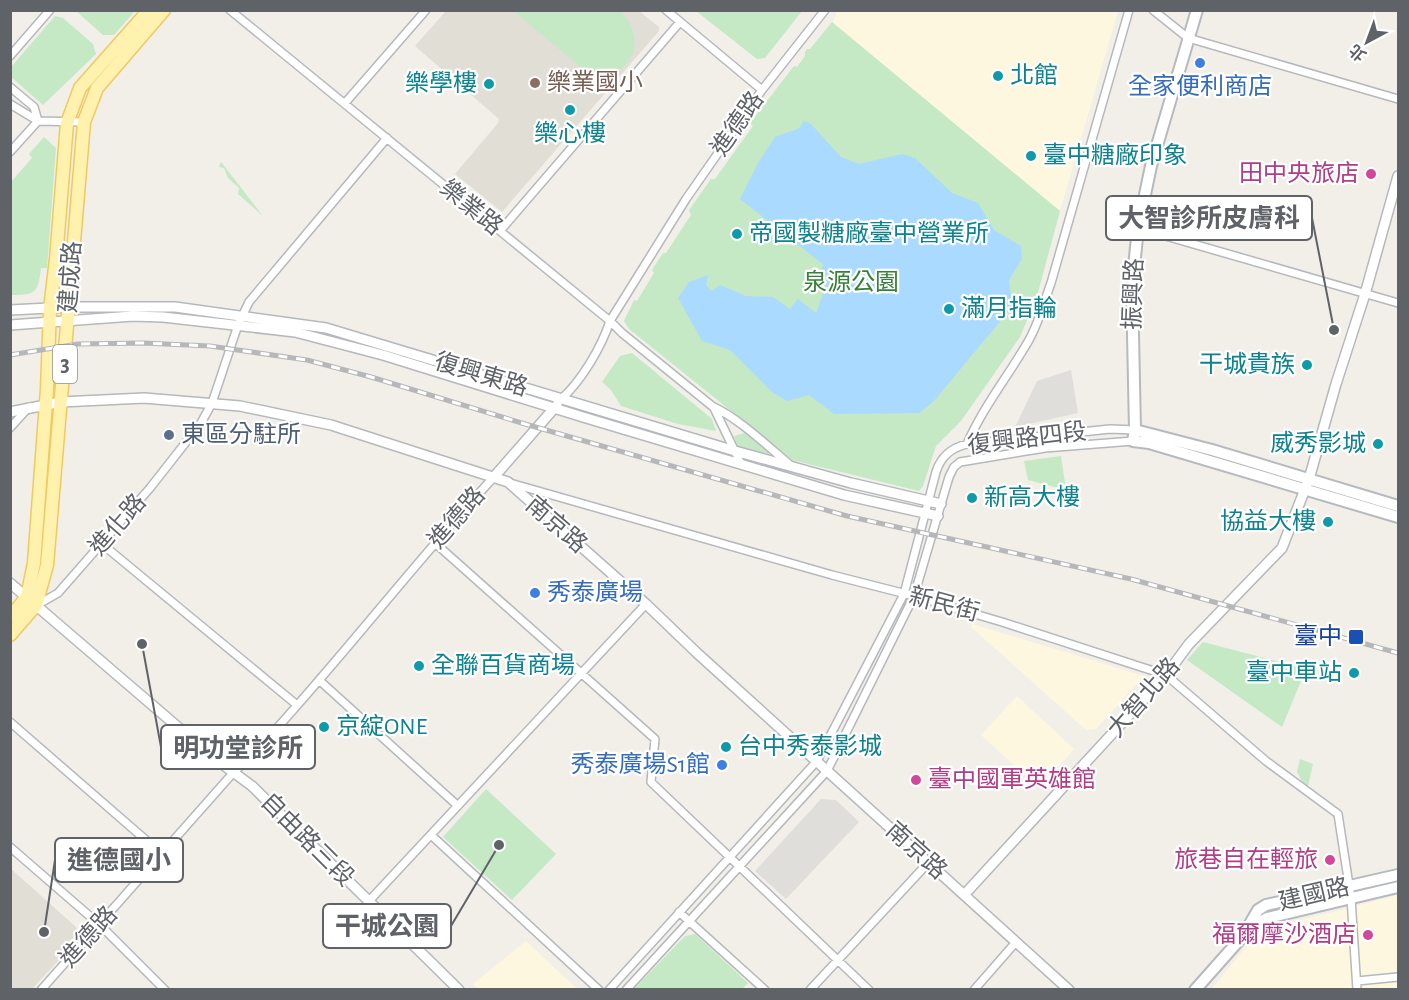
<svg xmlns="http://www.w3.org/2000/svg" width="1409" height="1000" viewBox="0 0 1409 1000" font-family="'Alegreya Sans','Noto Sans TC',sans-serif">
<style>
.commercial{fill:#fef7e0}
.industrial{fill:#e0deda}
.education{fill:#e1ded6}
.green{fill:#c5e8c5}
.water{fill:#aadaff}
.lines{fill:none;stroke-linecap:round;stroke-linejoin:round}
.minor-casing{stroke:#b5b8bc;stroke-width:10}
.tertiary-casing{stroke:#b5b8bc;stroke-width:12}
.secondary-casing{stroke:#b6babf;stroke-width:14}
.primary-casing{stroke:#f2c960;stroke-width:15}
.minor{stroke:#fff;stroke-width:7}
.tertiary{stroke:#fff;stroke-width:9}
.secondary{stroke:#fff;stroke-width:10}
.primary{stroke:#fff2af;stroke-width:12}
.rail-casing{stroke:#b6b7b8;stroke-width:5}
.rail{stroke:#fff;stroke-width:3;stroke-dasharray:9;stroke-linecap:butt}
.shop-dot{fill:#3f7fe0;stroke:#fff;stroke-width:2}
.culture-dot{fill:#0f9aa8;stroke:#fff;stroke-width:2}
.education-dot{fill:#8d6e63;stroke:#fff;stroke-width:2}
.hotel-dot{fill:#d1479c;stroke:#fff;stroke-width:2}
.service-dot{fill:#5c6f8a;stroke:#fff;stroke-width:2}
.transit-dot{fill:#1a4fb4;stroke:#fff;stroke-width:2}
.labels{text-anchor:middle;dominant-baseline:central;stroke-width:4.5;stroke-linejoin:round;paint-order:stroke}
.shield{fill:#fff;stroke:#8f9295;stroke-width:1.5}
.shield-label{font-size:22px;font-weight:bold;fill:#5f6368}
.culture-label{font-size:24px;fill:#0d838f;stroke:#fff;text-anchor:start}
.education-label{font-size:24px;fill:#785e54;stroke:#fff;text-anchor:start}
.shop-label{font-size:24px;fill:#366cbe;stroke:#fff}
.street-label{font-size:24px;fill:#5f6368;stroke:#fff}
.hotel-label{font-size:24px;fill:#b23c85;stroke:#fff;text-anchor:end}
.park-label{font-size:24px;fill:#348238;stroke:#fff}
.service-label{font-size:24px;fill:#4e5e75;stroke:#fff;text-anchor:start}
.transit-label{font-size:24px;fill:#164399;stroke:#fff;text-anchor:end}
.leader{fill:none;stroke:#5f6368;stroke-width:2}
.callout-dot{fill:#5f6368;stroke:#fff;stroke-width:2}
.callout{fill:#fff;stroke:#5f6368;stroke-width:2}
.callout-label{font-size:26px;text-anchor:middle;font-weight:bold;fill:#5f6368}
</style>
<rect width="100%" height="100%" fill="#f1efe8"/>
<path class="commercial" d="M837,10L1118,11L1060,211L832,22L837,14L835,12Z
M972,624L1144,676L1096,729L1086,730L971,627Z
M1017,696L1074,749L1039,788L981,735Z
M1398,895V989L1211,990L1259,931Z
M526,941L577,989H478L473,984Z"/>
<path class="industrial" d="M1071,370L1078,413L1015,427L1037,381Z
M821,799L836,800L859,822L786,899L755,871Z"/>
<path class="education" d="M446,11H639L659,27V31L502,212L455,174L498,123L499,119L415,46Z
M10,868L76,927L79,938L32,989H11Z"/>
<path class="green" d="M76,11H135L114,35H103Z
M514,11H620C641,30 641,66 609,73L614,77L605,88Z
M696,11H802L765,58L757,59Z
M55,16L63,18L93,44L96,54L43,105L11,77V67Z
M832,22L1060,211L1037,296L1020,337L961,421L936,446L923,486L919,491L792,460L629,329L624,321L634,300L637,301L654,273L652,270L663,253H666L691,215L689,210L711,179H715L753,126L750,123L794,66L797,67L805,56V52L807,49H810Z
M44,137L56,148L47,268H41C38,293 36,295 11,295V182L32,158L29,154Z
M221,162L263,216L238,194L239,188L228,178L224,168L219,167Z
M632,353L712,419L716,431L678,424L621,406L611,390L602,382L620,356Z
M745,433L768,452L769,455L767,457L738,447L734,436Z
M1061,456L1066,490L1028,480L1024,461Z
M1203,642L1306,669L1282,727L1187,660Z
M1300,759L1313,764L1308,786L1302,781L1297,772Z
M486,789L556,854L512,900L443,837Z
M695,934L748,983L742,989H634L685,936Z"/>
<path class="water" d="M803,121L810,123L841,157L859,164L902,154L915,158L952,193L978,203L994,230L1021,246L1022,259L1009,280L1012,307L933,402L919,413L834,414L809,395L787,401L772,392L730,350L702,341L678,298L689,282L708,275L706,285L712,291L720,285L746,296L773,297L790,309L798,299L816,313L827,283L816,275L824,265L740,199L758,163L775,137L800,128Z"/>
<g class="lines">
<g class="minor-casing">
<path id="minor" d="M230,10L610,321L622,333L712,406C741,420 765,444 789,464
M666,10L762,90
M1153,10L1188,38L1398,99
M10,56L50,10
M10,87L34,107L38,121
M345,103L426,10
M10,104L38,121
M10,152L38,121L84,122
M1138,228L1398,303
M500,231L680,22
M561,399C581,382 602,346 610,321L686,199L762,90L825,10
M714,408L741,464
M10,428L29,407
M967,444C983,407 1009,375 1029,340C1039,322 1044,302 1051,283L1129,10
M510,483L832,575L914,596L1002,622L1166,675L1266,761L1338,814L1351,898L1357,990
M435,543L655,739L651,782L869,990
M102,544L297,705
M37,605L58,593L150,488L201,423L212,403L238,325L249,302L387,138
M319,680L458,806
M10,722L162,854
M431,835L599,990
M10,847L100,925L165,990
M369,901L646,604
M679,912L765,990
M1357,981L1398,977
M41,990L233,773C262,746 288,716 314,686C374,617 431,545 493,478
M609,990L817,761L904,594L936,472C941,456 951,448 967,444L1110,429L1135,430
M626,990L827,771L914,596L949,477L954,467L960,462L1045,448L1133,441
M810,990L928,863
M974,990L1016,942"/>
</g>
<g class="tertiary-casing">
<path id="tertiary" d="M10,310L69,307H175L326,328L735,451L851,483L941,504
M10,325L133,316L163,317L295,332L383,355L583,417L844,495L938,516
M10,412L61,402L144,398L240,406L331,425L508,482L646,604L697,653L1069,990
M493,478L557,405
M10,583L214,758L252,786L459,990
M964,895L1166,675L1189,644L1282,548L1309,479L1336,384L1365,294L1398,176"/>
</g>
<g class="secondary-casing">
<path id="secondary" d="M1197,10L1151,166L1138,228L1132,286L1135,430L1133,441L1149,443L1398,517
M1135,430L1212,450L1398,506
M1247,929L1258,910L1266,905L1398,875
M1195,990L1250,928L1267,918L1398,887"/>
</g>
<g class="primary-casing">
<path id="primary" d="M10,617L27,597L34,563L47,389L50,309L56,259L67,123L80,88L149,10
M10,635L36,605L47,565L84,122L97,88L164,10"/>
</g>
<use href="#minor" class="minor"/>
<use href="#tertiary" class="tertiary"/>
<use href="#secondary" class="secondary"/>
<use href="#primary" class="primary"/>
<g class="rail-casing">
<path id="rail" d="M10,355L78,344L143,343L210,346L307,360L371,377L525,424L847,516L1131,579L1398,653"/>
</g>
<use href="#rail" class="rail"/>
</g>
<g class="shop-dot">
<circle cx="1200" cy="63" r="6"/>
<circle cx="535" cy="593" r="6"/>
<circle cx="722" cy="765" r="6"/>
</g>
<g class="culture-dot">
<circle cx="998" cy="76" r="6"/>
<circle cx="489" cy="84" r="6"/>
<circle cx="570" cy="110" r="6"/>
<circle cx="1031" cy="156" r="6"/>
<circle cx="737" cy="234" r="6"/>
<circle cx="949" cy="309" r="6"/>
<circle cx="1307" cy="365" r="6"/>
<circle cx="1378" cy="444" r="6"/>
<circle cx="972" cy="498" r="6"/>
<circle cx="1328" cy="522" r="6"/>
<circle cx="419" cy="666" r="6"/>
<circle cx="1354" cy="673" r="6"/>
<circle cx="324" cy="727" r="6"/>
<circle cx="726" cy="747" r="6"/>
</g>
<circle class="education-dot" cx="535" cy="83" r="6"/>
<g class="hotel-dot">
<circle cx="1371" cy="174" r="6"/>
<circle cx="916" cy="780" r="6"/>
<circle cx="1330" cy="860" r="6"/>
<circle cx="1368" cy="935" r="6"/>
</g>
<circle class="service-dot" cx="169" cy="435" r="6"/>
<rect class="transit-dot" x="1348" y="629" width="16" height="16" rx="3"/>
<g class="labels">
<rect class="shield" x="53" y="345" width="24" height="38" rx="4.5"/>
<g class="shield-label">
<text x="65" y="364">3</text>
</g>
<g class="culture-label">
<text x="1010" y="76">北館</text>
<text x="477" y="84" text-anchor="end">樂學樓</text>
<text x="570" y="134" text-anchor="middle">樂心樓</text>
<text x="1043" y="156">臺中糖廠印象</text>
<text x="749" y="234">帝國製糖廠臺中營業所</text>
<text x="961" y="309">滿月指輪</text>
<text x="1295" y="365" text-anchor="end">干城貴族</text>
<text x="1366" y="444" text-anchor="end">威秀影城</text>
<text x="984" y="498">新高大樓</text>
<text x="1316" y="522" text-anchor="end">協益大樓</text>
<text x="431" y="666">全聯百貨商場</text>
<text x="1342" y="673" text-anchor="end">臺中車站</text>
<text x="336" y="727">京綻ONE</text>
<text x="738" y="747">台中秀泰影城</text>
</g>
<g class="education-label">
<text x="547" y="83">樂業國小</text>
</g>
<g class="shop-label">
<text x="1200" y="87">全家便利商店</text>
<text x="547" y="593" text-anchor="start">秀泰廣場</text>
<text x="710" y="765" text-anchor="end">秀泰廣場S1館</text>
</g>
<g class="street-label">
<text transform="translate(738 124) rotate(-55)">進德路</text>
<text transform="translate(471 208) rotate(39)">樂業路</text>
<text transform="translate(71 277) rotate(-86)">建成路</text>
<text transform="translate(1134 294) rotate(-88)">振興路</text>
<text transform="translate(481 375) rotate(17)">復興東路</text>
<text transform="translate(1027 439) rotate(-7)">復興路四段</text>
<text transform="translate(457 518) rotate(-49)">進德路</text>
<text transform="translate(118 525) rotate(-49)">進化路</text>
<text transform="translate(556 525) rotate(41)">南京路</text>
<text transform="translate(944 605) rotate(15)">新民街</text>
<text transform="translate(1144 698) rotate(-49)">大智北路</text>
<text transform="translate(307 840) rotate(45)">自由路三段</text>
<text transform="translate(916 851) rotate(42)">南京路</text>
<text transform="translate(1314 895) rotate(-13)">建國路</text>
<text transform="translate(89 937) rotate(-48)">進德路</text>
</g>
<g class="hotel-label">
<text x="1359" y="174">田中央旅店</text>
<text x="928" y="780" text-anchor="start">臺中國軍英雄館</text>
<text x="1318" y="860">旅巷自在輕旅</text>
<text x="1356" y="935">福爾摩沙酒店</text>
</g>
<g class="park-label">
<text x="851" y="283">泉源公園</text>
</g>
<g class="service-label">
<text x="181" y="435">東區分駐所</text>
</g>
<g class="transit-label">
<text x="1342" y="637">臺中</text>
</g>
</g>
<path class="leader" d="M1334 330L1312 218M142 644L161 747M44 932L55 860M499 845L451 926"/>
<g class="callout-dot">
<circle cx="1334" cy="330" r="6"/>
<circle cx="142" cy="644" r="6"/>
<circle cx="44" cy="932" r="6"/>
<circle cx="499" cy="845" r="6"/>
</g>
<g class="callout">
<rect x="1106" y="196" width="206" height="44" rx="6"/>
<rect x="161" y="725" width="154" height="44" rx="6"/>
<rect x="55" y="838" width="128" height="44" rx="6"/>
<rect x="323" y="904" width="128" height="44" rx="6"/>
</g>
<g class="callout-label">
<text x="1209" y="227">大智診所皮膚科</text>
<text x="238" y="757">明功堂診所</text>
<text x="119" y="869">進德國小</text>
<text x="387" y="935">干城公園</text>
</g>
<rect width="1409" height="1000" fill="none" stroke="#5f6368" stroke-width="24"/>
<g transform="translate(1367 42) rotate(221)" stroke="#ffffff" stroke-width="4.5" paint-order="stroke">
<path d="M0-4.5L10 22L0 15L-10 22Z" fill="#5f6368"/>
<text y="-9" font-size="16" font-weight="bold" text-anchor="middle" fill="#5f6368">北</text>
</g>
</svg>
